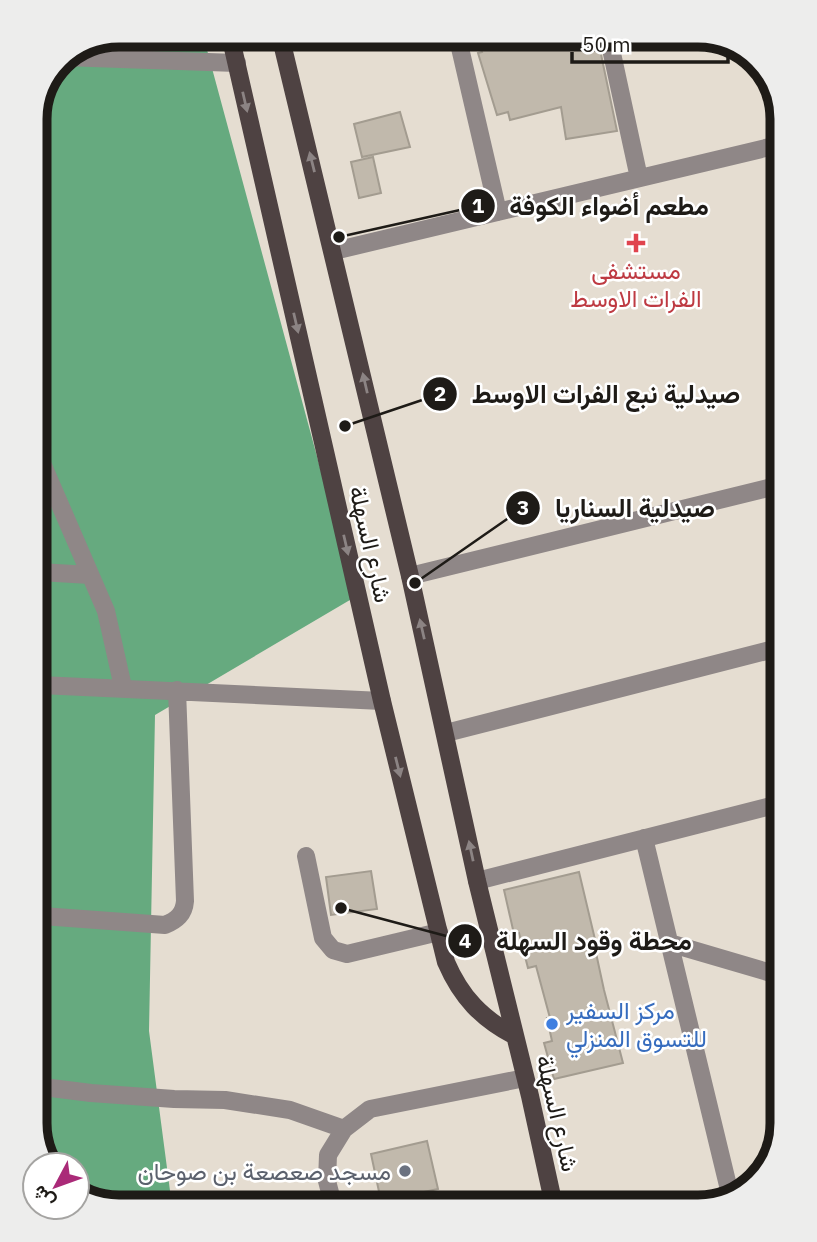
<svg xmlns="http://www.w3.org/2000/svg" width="817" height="1242" viewBox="0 0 817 1242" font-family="'IBM Plex Sans',Vazirmatn,sans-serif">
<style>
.forest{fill:#66aa7f}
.building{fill:#c1b9ac;stroke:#a39c90;stroke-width:2}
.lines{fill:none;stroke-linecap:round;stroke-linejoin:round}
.minor{stroke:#8f8787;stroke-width:18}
.major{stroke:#4e4242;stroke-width:18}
.oneway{fill:#8c8484}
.health-dot{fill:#e0444e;stroke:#fff;stroke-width:2.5}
.shop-dot{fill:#3f7fe0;stroke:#fff;stroke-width:2.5}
.worship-dot{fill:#6b7280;stroke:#fff;stroke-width:2.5}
.labels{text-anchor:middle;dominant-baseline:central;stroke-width:5;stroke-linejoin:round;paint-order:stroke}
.health-label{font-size:24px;fill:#be3a42;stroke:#fff}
.street-label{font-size:24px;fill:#1e1b17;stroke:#fff}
.shop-label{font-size:24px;fill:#366cbe;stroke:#fff;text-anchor:start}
.worship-label{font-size:24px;fill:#5b616d;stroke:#fff;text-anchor:end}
.rim{fill:none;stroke:#1e1b17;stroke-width:9}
.leader{fill:none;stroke:#1e1b17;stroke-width:2.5}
.callout-dot{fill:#1e1b17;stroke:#fff;stroke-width:2.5}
.mark-label{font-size:21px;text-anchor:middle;font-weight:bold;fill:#fff}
.callout-label{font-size:26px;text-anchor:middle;font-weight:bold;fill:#1e1b17;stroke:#fff;stroke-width:5;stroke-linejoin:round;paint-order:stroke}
</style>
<rect width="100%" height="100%" fill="#e5ddd1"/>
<path class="forest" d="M120,35H203L355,597L155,715L149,1031L172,1206L114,1207L77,1194V1165H48L44,1160L35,114L63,56Z"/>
<path class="building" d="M478,35H597L617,131L566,139L561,107L510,120L508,112L497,115L478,53L482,52Z
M400,112L410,147L362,157L354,124Z
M373,157L381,193L359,198L351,162Z
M371,871L377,909L331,915L326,877Z
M579,872L598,952L596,953L604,990L623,1063L554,1079L544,1043L552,1041L547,1018H550L536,966L528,968L519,933L514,934L504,890Z
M427,1141L438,1189L381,1201L371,1154Z"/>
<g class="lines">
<path class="minor" d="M457,35L498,212
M608,35L639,178
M63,57L237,63
M334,251L774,146
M38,454L106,611L123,687
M39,572L90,575
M410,576L776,486
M40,685L382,701
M446,733L778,648
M644,838L731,1198
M306,856L323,938L333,950L347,954L439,932
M477,881L779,804
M42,916L165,925C177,920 184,914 185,901L177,690
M669,943L781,976
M43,1087L91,1093L174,1099L225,1100L290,1110L344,1129
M333,1204L327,1181L328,1155L344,1129L370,1109L525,1078"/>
<path class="major" d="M230,35L382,701L446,962C461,997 482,1019 515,1036
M280,35L410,576L477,881L530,1096L553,1201"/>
</g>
<defs><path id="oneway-solid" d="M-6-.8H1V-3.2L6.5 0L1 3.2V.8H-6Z" transform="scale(1.75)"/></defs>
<g class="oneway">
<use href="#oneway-solid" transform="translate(245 102) rotate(77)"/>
<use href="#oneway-solid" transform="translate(312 162) rotate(-104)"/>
<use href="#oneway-solid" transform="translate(296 323) rotate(77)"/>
<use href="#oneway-solid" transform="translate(365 383) rotate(-103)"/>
<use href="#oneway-solid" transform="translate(346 545) rotate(77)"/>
<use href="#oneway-solid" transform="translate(422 629) rotate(-103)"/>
<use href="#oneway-solid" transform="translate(398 767) rotate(76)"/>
<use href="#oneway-solid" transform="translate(471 851) rotate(-102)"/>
</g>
<path class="health-dot" d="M632.5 232.5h7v7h7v7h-7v7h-7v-7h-7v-7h7z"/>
<circle class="shop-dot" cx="552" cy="1024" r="7"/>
<circle class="worship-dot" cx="405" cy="1171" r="7"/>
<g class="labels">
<g class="health-label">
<text x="636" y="270">مستشفى<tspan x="636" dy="28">الفرات الاوسط</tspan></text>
</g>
<g class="street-label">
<text transform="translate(371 544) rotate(77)">شارع السهلة</text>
<text transform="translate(558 1113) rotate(77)">شارع السهلة</text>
</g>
<g class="shop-label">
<text x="566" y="1010">مركز السفير<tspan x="566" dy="28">للتسوق المنزلي</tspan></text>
</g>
<g class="worship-label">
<text x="391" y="1171">مسجد صعصعة بن صوحان</text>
</g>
</g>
<path d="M0 0H817V1242H0ZM119 47H698A72 72 0 0 1 770 119V1123A72 72 0 0 1 698 1195H119A72 72 0 0 1 47 1123V119A72 72 0 0 1 119 47Z" fill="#ededec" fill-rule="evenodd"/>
<path class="rim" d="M119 47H698A72 72 0 0 1 770 119V1123A72 72 0 0 1 698 1195H119A72 72 0 0 1 47 1123V119A72 72 0 0 1 119 47Z"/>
<path class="leader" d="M339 237L478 206M345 426L440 394M415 583L523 508M341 908L465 941"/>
<g class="callout-dot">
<circle cx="339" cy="237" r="7"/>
<circle cx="345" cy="426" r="7"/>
<circle cx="415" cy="583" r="7"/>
<circle cx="341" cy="908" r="7"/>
<circle cx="478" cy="206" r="18"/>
<circle cx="440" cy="394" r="18"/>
<circle cx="523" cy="508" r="18"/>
<circle cx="465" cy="941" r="18"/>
</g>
<g class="mark-label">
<text x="478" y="213">1</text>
<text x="440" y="401">2</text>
<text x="523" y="515">3</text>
<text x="465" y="948">4</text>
</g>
<g class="callout-label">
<text x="609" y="215">مطعم أضواء الكوفة</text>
<text x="606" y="403">صيدلية نبع الفرات الاوسط</text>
<text x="635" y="517">صيدلية السناريا</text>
<text x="594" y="950">محطة وقود السهلة</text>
</g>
<g transform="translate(56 1186) rotate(229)"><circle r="33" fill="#ffffff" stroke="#a5a4a2" stroke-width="2"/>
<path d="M0-5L12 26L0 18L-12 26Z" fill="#aa2a78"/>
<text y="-10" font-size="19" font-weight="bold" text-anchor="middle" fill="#1e1b17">ش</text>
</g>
<path d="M572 52v10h156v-10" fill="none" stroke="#1e1b17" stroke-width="3.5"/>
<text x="582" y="52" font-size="21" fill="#1e1b17" stroke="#ffffff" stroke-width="5" paint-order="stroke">50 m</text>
</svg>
